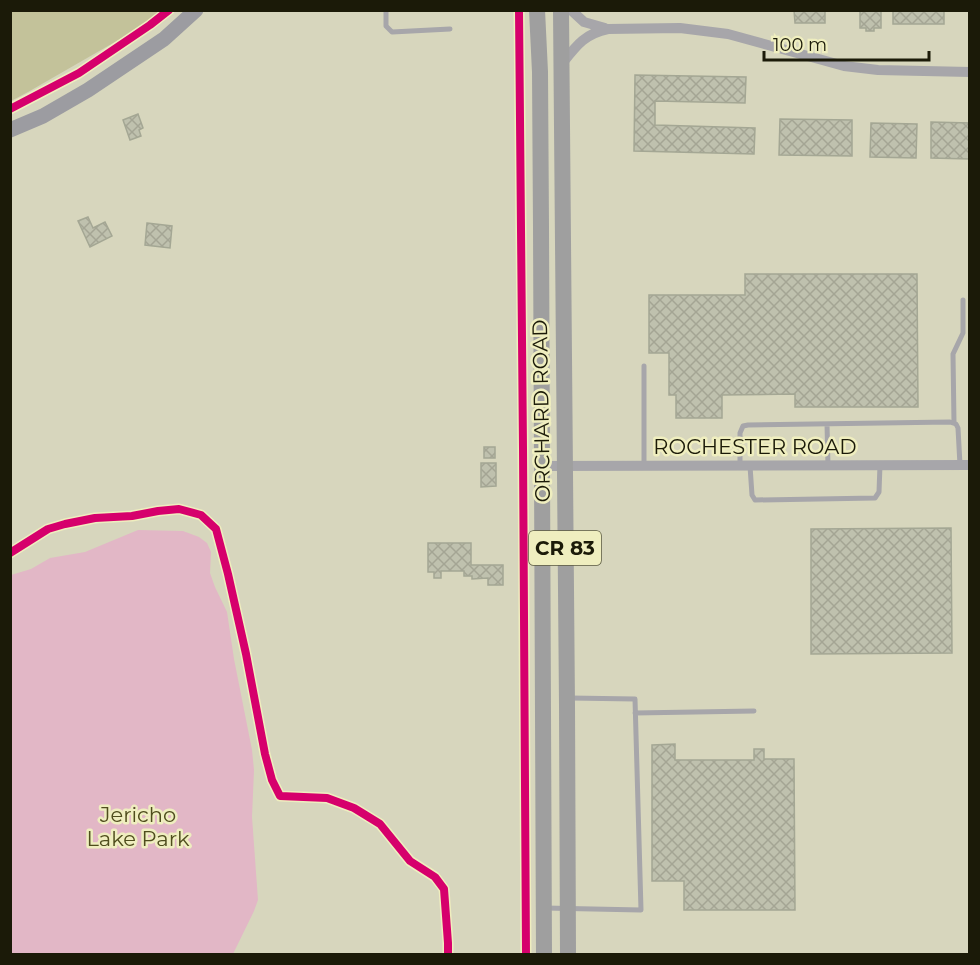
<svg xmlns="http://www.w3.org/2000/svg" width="980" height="965" viewBox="0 0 980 965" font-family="Montserrat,sans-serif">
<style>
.green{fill:#c3c29a}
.water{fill:#e2b7c6}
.building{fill:url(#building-cross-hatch);stroke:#a4a794;stroke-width:1.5}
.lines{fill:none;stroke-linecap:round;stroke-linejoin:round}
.lane{stroke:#a7a6aa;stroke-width:5}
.street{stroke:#a7a6aa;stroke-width:10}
.secondary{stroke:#9c9ca1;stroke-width:15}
.primary{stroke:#9f9f9f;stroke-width:16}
.cycleway-casing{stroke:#efeebf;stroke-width:11}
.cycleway{stroke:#d6006c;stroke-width:8}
.labels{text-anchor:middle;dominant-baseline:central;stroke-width:5;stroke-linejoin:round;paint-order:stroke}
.shield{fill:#efeebf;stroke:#5b5a3f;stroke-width:1.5}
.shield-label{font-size:20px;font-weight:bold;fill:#1b1a08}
.street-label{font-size:21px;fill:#1b1a08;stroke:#efeebf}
.park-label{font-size:21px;fill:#4f4d1d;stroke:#efeebf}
</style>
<defs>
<pattern id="building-cross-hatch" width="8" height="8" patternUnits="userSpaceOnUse" patternTransform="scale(1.5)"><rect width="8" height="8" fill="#bfc1ae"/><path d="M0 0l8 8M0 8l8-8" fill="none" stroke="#a4a594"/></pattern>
</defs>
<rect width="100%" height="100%" fill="#d7d6bd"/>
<path class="green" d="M11,10H164V11L134,31L28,92L11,101Z"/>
<path class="water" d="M138,530L183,531L199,537L207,543L211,552L210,573L215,587L227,612L234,659L252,750L254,770L252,817L258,900L254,911L233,954H11L10,865L12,862L10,854L11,575L31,569L50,558L85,552Z"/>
<path class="building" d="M794,10H825V23H795Z
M860,10H881V28H874V31H866V28H860Z
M893,10H944V24H893Z
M635,75L746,77L745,103L655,101V125L755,128L754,154L634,151Z
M138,114L143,128L139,130L141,136L130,140L123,120Z
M780,119L852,120V156L779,155Z
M931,122L970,123V159L931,158Z
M871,123L917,124L916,158L870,157Z
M88,217L93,228L105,222L112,236L90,247L78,221Z
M147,223L172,226L170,248L145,245Z
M745,274H917L918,407H795V394L722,395V418H676V395H669V353H649V295H745Z
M484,447H495V458H484Z
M481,463H496V486L481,487Z
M951,528L952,653L811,654V529Z
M428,543H471V565H503V585H488V578L472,579V576H464V571H441V578H434V572H428Z
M675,744V760H754V749H764V759H794L795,910H684V881H652V745Z"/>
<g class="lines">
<path class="lane" d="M386,10V26L392,32L450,29
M644,366V466
M954,423L953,354L963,333V300
M827,424L828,466
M740,466V433L743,426L748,425L950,422L956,424L958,428L960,465
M750,466L752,495L755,500L875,498L879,492L880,465
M635,713L754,711
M545,908L641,910L635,699L570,698"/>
<path class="street" d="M571,10L584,22L605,28
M561,65C576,46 584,34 608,29L680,28L728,34L844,66L878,70L970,72
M541,466L970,465"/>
<path class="secondary" d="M10,130L43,116L88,90L164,39L196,10"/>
<path class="primary" d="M537,10L540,72L541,227L544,954
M561,10L567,705L568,954"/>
<g class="cycleway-casing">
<path id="cycleway" d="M519,10L523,448L526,954
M10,109L79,73L150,25L169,10
M10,553L48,529L65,524L95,518L132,516L158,511L179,509L201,515L216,529L228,574L246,654L265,754L272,780L280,796L327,798L354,808L380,824L410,861L435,877L444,889L448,943V954"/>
</g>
<use href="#cycleway" class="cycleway"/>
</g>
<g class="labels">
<rect class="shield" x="529" y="531" width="72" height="34" rx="4.5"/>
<g class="shield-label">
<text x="565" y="548">CR 83</text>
</g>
<g class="street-label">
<text transform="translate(541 411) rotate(-91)">ORCHARD ROAD</text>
<text x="755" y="446">ROCHESTER ROAD</text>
</g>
<g class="park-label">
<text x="138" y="814">Jericho<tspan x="138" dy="24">Lake Park</tspan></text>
</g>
</g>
<rect width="980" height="965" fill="none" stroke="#1b1a08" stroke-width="24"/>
<path d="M764 51v9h165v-9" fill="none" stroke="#1b1a08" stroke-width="3"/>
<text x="773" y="51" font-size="18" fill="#1b1a08" stroke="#efeebf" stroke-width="4.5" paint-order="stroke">100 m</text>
</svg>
